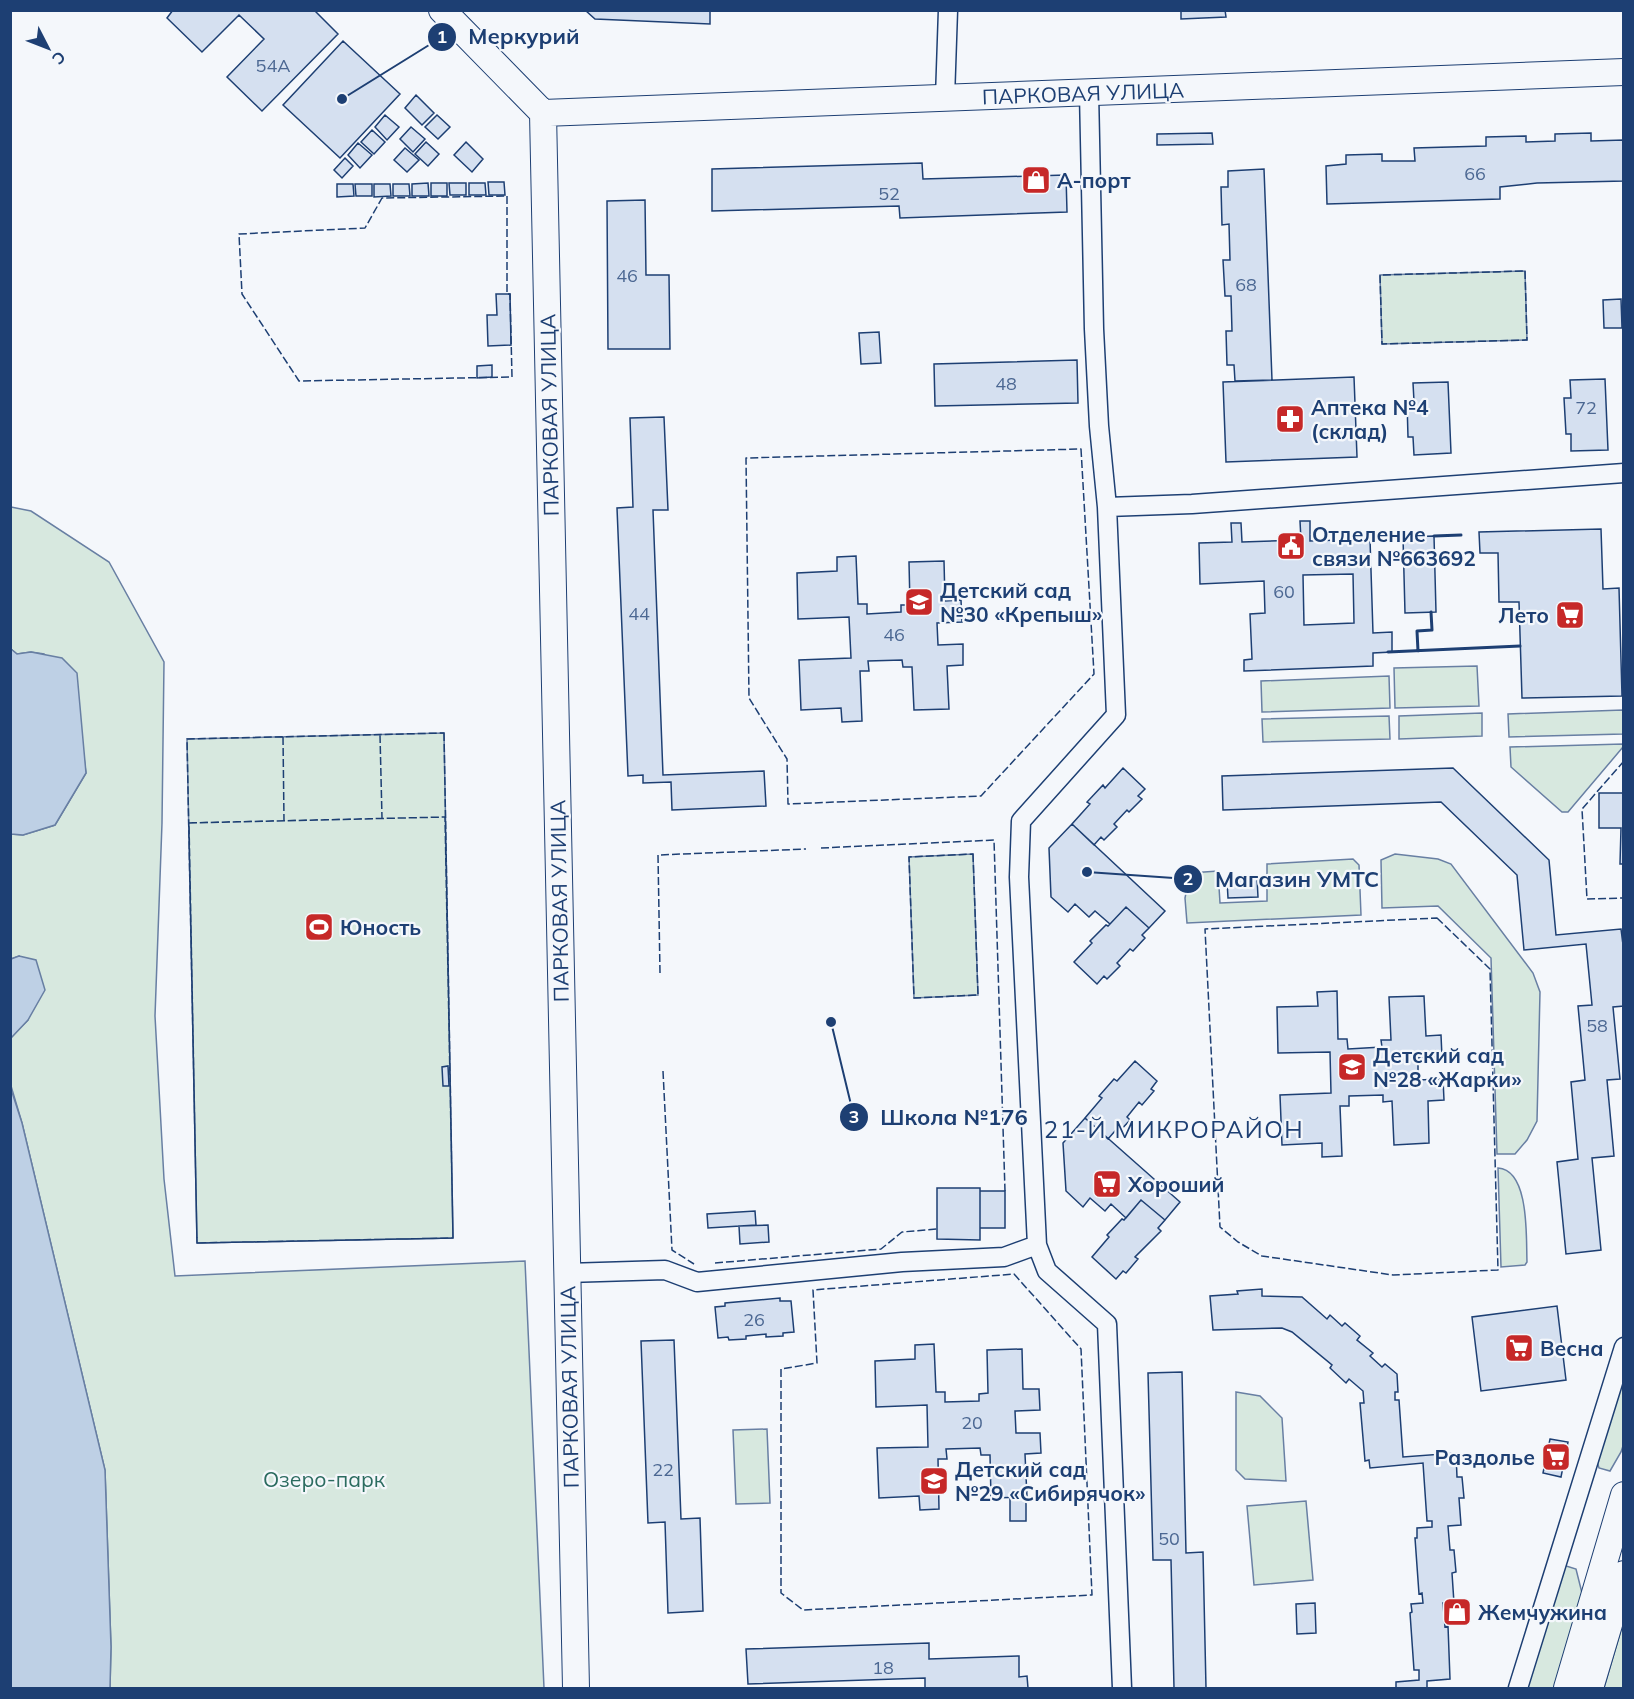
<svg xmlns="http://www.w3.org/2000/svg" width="1634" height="1699" viewBox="0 0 1634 1699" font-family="Mulish,sans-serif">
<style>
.green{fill:#d7e8df;stroke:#687fa3;stroke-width:1.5}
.water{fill:#bed0e5;stroke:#687fa3;stroke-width:1.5}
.building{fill:#d5e0f0;stroke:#1d3f73;stroke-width:1.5;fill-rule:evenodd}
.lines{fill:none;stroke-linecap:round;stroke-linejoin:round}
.street-casing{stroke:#1d3f73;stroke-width:21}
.secondary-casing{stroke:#1d3f73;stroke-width:28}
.street{stroke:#f4f7fb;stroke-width:18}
.secondary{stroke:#f4f7fb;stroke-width:26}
.fence{stroke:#1d3f73;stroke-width:1.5;stroke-dasharray:8 3;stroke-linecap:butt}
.wall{stroke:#1d3f73;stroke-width:3}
.labels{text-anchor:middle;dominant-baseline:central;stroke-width:4.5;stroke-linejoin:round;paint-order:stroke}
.number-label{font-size:18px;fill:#4b6792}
.street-label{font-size:21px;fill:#1d3f73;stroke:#f4f7fb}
.poi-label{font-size:21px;font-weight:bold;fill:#1d3f73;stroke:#f4f7fb;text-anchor:start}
.park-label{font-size:21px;fill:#2c6c60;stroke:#f4f7fb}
.quarter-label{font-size:24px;letter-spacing:1.5px;fill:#1d3f73;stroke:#f4f7fb}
.leader{fill:none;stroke:#1d3f73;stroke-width:2}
.callout-dot{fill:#1d3f73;stroke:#f4f7fb;stroke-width:2}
.mark-label{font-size:18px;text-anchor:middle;font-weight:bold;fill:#fff}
.callout-label{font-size:22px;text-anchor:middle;font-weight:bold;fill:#1d3f73;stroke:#f4f7fb;stroke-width:4.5;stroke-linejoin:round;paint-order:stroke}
</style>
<rect width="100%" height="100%" fill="#f4f7fb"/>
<path class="green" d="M1525,271L1527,340L1382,344L1380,275Z
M11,507L31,511L109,562L164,662L162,823L155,1016L164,1179L175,1276L525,1261L544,1688H110L111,1647L105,1470L22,1123L11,1086L10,1038L28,1020L19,956L11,959V834L23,835L55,825L86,773L81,735L44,654L31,652L17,654L11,649Z
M1477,666L1479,706L1395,708L1394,668Z
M1389,676L1390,708L1262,712L1261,681Z
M1623,710V734L1509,737L1508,714Z
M1482,713V736L1399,739V716Z
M1389,716L1390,739L1263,742L1262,719Z
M444,733L453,1238L197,1243L187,739Z
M1623,744V747L1568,812H1562L1511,767L1510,747Z
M973,854L978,995L914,998L909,857Z
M1395,854L1438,859L1451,864L1533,973L1540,992L1537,1121L1527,1140L1515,1154H1497L1491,958L1438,906L1382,908L1381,860Z
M1353,859L1359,865L1361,915L1187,923L1185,898L1190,873L1218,871L1220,903L1267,901V864Z
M1498,1168C1530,1170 1526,1239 1527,1262L1525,1265L1501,1267Z
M1623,1366L1624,1443L1621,1452L1610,1471L1599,1468L1595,1455Z
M1236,1392L1260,1396L1282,1418L1286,1481L1245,1479L1236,1470Z
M767,1429L770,1503L736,1504L733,1430Z
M1306,1501L1313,1580L1254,1585L1247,1506Z
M1563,1565L1576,1569L1583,1597L1556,1688H1527Z
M1623,1623V1688H1604Z"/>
<path class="water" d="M11,649L17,654L31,652L62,658L77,673L86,773L55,825L23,835L11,834Z
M19,956L36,960L45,990L28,1020L11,1038V959Z
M10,1086L22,1123L105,1470L111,1647L110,1688H11Z"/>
<path class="building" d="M173,10H314L338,34L262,111L227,77L264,39L239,15L202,52L167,18Z
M585,10H710V24L595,19Z
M1181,10H1225L1226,17L1181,19Z
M343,41L400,94L340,158L283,105Z
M416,95L434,113L422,125L405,108Z
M385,115L399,127L387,140L375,127Z
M437,115L450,127L438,139L425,127Z
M411,127L425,139L413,152L400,139Z
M372,130L385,142L374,154L361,142Z
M1212,133L1213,144L1157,145V134Z
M1591,133V141L1624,140V181L1537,183L1500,187V199L1327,204L1326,166L1346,164V155L1382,154V161H1415L1414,148L1486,146V137L1526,136V142L1555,141V134Z
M426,142L439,154L428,166L415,154Z
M466,142L483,159L472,172L454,155Z
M358,143L372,155L360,168L348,155Z
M405,148L419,160L407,172L394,160Z
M345,158L353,166L342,178L334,170Z
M922,163L923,179L1066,175L1067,212L900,218L899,206L712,211V169Z
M1264,169L1272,380L1235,381L1234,365H1227L1226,331H1232L1231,296H1225L1223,260H1230L1229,224L1222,225L1221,187H1228V171Z
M488,182H504L505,195H489Z
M428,183L429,196H412V184Z
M431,183H447V196H431Z
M449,183H466V195H450Z
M469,183H485L486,195H469Z
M337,184H353L354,196L337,197Z
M355,184H372V196H356Z
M374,184H390L391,196L374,197Z
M393,184H409L410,196H393Z
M645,200L646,275H669L670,349H608L607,201Z
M496,294H510L511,345L488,346L487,315H497Z
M1621,299L1622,328H1604L1603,300Z
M879,332L881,363L861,364L859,333Z
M1077,360L1078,403L935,406L934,364Z
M492,365V377L477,378V366Z
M1354,377L1357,457L1226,462L1223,382Z
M1605,379L1608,450L1571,451V434H1566L1564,398H1571L1570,380Z
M1448,382L1451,453L1414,455L1413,437H1408L1407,401H1414L1413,383Z
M664,417L668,510H653L663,775L764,771L766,806L672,810L671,782L643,783V775L628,776L617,508L633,507L630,418Z
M1300,521H1310V541L1370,539L1373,633L1392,632V652L1373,653V666L1244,671V660L1252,659L1250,614L1265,613L1264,581L1200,584L1199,543L1232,542L1231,523H1241L1242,542L1301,540ZM1353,574L1354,623L1304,625L1303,575Z
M1601,529L1603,589L1619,588L1622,696L1522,698L1519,602H1499L1498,553H1480L1479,532Z
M1434,536L1436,612L1405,613L1403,537Z
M856,556L858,604H867V614L901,612V605H910L909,562L944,561L945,601L961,600L962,622L937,623L938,645L963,644V665L947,666L949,709L914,710L912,667H903L902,660L868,661L869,671H860L862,721L842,722L841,708L801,710L799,660L851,658L849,617L798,619L797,573L837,571V557Z
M1123,768L1145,789L1138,796L1142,799L1129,812L1127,810L1114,824L1117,827L1104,840L1101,837L1094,845L1072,824L1090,804L1087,802L1103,785L1105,788Z
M1453,768L1549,860L1556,935L1621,929L1624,953V1006L1613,1007L1620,1079L1607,1080L1614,1156L1592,1158L1601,1250L1566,1254L1557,1162L1578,1159L1571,1082L1585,1080L1578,1006L1592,1005L1586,944L1524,950L1517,875L1441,802L1223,810L1222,776Z
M1599,793H1624V864H1620L1621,828H1599Z
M1072,824L1165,911L1149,928L1126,907L1110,924L1095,911L1089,917L1075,904L1068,912L1051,897L1049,848Z
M1257,878L1258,897L1228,898L1227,880Z
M1126,907L1149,928L1142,935L1145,938L1133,951L1130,949L1117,963L1120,966L1107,979L1104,976L1097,984L1074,962L1092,943L1090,941L1106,925L1108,926L1110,924Z
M1337,991L1338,1039H1347L1348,1049L1382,1047L1381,1040H1391L1389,997L1424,996L1426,1036L1441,1035L1442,1057L1418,1058V1080L1443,1079L1444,1100L1428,1101L1429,1143L1394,1145L1392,1101L1383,1102V1095L1349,1096V1106H1340L1342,1156L1322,1157V1143L1282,1145L1280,1095L1331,1093L1330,1052L1278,1053L1277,1007L1318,1006L1317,992Z
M1135,1061L1157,1081L1151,1089L1154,1091L1142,1105L1139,1102L1127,1117L1130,1120L1118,1133L1115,1131L1108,1139L1085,1118L1102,1098L1099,1096L1114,1079L1117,1081Z
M448,1066L449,1086H443L442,1067Z
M1085,1118L1180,1202L1165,1220L1141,1200L1126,1218L1111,1204L1105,1211L1090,1198L1083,1207L1066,1191L1063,1143Z
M937,1188H980V1240L937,1239Z
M980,1191H1005V1228H980Z
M1141,1200L1165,1220L1158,1228L1161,1231L1135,1257L1138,1259L1126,1273L1123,1271L1116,1279L1092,1257L1109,1237L1107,1235L1122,1219L1124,1220Z
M755,1211L756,1225L708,1228L707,1214Z
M768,1225L769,1242L740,1244L739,1226Z
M1262,1289V1296L1302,1297L1327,1319L1330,1315L1342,1326L1345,1323L1360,1336L1357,1340L1373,1353L1370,1356L1382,1367L1385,1364L1397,1374L1398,1392H1395V1400H1399L1403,1457L1456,1453L1457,1477H1462L1464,1498H1459L1461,1525L1448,1526L1450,1550H1454L1456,1572L1452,1573L1454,1603H1443L1445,1627L1448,1626L1450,1679L1427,1681V1688H1396V1682L1419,1680V1670H1414L1410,1613L1412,1612L1411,1604L1423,1603L1422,1593L1419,1594L1415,1538H1417V1528L1432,1527V1521H1427L1423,1463L1370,1468L1369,1460L1365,1461L1360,1403H1364L1363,1391L1349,1379L1346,1383L1330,1368L1332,1365L1292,1332L1282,1328L1213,1330L1210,1296L1238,1294L1237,1291Z
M780,1298V1301H791L794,1332L783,1333V1336L766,1337V1334L746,1336V1339L729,1340L728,1337L718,1338L715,1307L725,1306V1303Z
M1557,1306L1566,1380L1481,1391L1472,1317Z
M674,1340L681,1519L700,1518L703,1611L668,1613L665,1522L648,1523L641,1341Z
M934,1344L936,1392H945V1402L979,1401V1394L988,1393L987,1350L1022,1349L1023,1389H1039L1040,1410L1015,1411L1016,1433H1040L1041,1453L1025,1454L1027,1497L991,1498L990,1455H981L980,1448L946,1449L947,1459H938L939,1509L920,1510L919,1496L879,1498L877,1448L928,1447L927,1405L876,1407L875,1361L915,1359V1345Z
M1182,1372L1186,1553L1203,1552L1206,1688H1174L1171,1560H1153L1148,1373Z
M1550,1439L1568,1442L1561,1477L1543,1473Z
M1010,1499H1026V1521H1010Z
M1315,1603L1316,1633L1297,1634L1296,1604Z
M929,1643V1659L1019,1656V1677L1027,1676L1028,1688H925V1678L748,1684L746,1649Z"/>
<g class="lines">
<g class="street-casing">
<path id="street" d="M945,98L948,10
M1107,507L1192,504L1624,473
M1037,1245L1047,1271L1107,1324L1122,1688
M567,1273L665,1270L697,1282L902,1262L1004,1257L1037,1245L1019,877L1021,821L1116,715L1107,507L1099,426L1094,329L1089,92
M1518,1688L1624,1347"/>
</g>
<g class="secondary-casing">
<path id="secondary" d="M442,10L543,113L576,1688
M543,113L1624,72
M1567,1688L1624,1495
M1590,1688L1624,1574"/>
</g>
<use href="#street" class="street"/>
<use href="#secondary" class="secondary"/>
<path class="fence" d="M507,196V294H510L512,377L299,381L242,294L239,234L365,228L382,198Z
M1525,271L1527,340L1382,344L1380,275Z
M1081,449L1094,674L981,796L788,804L787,759L749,698L746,458Z
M444,733L453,1238L197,1243L187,739Z
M380,735L382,818
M283,737L284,821
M1624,761L1582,809L1587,899L1624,898
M189,823L445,817L453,1238L197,1243L189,823L445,817
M821,848L994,840L1005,1191
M973,854L978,995L914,998L909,857Z
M1437,918L1490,969L1498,1270L1393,1275L1262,1256L1238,1242L1220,1227L1205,929Z
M660,973L658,855L806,849
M663,1071L672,1250L694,1264
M715,1263L881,1249L902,1232L937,1229
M1014,1274L1081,1349L1092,1595L803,1610L781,1593V1369L817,1363L813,1290Z"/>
<path class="wall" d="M1434,536L1461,535
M1418,651L1417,631L1432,630L1431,612
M1388,652L1520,646"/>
</g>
<defs>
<g id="shop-square" transform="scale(1.5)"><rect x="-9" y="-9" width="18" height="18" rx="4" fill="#c62828" stroke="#f4f7fb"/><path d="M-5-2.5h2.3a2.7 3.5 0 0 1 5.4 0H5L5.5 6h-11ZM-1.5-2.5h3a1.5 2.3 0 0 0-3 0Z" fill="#fff"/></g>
<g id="pharmacy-square" transform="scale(1.5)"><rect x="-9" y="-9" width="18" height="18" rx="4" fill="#c62828" stroke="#f4f7fb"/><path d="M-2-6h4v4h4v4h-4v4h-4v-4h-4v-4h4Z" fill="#fff"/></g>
<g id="civic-square" transform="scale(1.5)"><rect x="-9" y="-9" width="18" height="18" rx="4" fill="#c62828" stroke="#f4f7fb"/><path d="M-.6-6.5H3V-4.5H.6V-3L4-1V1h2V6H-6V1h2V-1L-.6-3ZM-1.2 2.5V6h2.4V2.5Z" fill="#fff"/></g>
<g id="school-square" transform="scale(1.5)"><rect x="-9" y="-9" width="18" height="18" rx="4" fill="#c62828" stroke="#f4f7fb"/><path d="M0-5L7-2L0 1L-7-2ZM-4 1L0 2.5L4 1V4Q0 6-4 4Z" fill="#fff"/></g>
<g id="supermarket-square" transform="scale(1.5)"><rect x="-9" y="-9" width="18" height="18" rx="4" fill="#c62828" stroke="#f4f7fb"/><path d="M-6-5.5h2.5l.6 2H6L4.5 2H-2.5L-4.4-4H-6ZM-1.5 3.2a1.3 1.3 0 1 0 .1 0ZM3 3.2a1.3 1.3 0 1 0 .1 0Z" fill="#fff"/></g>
<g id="stadium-square" transform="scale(1.5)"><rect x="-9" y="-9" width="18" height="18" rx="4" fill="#c62828" stroke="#f4f7fb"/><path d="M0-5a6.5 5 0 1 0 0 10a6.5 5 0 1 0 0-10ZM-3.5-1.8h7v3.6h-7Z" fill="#fff"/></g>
</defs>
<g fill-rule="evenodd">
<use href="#shop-square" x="1036" y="180"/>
<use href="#pharmacy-square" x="1290" y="419"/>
<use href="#civic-square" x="1291" y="546"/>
<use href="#school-square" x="919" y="602"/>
<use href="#supermarket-square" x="1570" y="615"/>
<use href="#stadium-square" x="319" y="927"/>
<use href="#school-square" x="1352" y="1067"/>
<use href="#supermarket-square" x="1107" y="1184"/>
<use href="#supermarket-square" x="1519" y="1348"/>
<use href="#supermarket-square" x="1556" y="1457"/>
<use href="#school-square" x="934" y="1481"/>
<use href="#shop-square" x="1457" y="1612"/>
</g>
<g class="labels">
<g class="number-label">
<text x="273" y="65">54А</text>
<text x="1475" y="173">66</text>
<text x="889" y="193">52</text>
<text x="627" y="275">46</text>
<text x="1246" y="284">68</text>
<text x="1006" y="383">48</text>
<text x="1586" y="407">72</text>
<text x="1284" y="591">60</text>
<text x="639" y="613">44</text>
<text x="894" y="634">46</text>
<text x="1597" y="1025">58</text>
<text x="754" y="1319">26</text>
<text x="972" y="1422">20</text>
<text x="663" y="1469">22</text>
<text x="1169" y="1538">50</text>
<text x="883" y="1667">18</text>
</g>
<g class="street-label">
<text transform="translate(1083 93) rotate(-2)">ПАРКОВАЯ УЛИЦА</text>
<text transform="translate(549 415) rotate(-91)">ПАРКОВАЯ УЛИЦА</text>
<text transform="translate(559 901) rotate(-91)">ПАРКОВАЯ УЛИЦА</text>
<text transform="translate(569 1387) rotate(-91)">ПАРКОВАЯ УЛИЦА</text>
</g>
<g class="poi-label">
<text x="1057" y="180">А-порт</text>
<text x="1311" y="407">Аптека №4<tspan x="1311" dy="24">(склад)</tspan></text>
<text x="1312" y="534">Отделение<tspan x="1312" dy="24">связи №663692</tspan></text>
<text x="940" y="590">Детский сад<tspan x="940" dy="24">№30 «Крепыш»</tspan></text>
<text x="1549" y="615" text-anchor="end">Лето</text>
<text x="340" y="927">Юность</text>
<text x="1373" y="1055">Детский сад<tspan x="1373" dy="24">№28 «Жарки»</tspan></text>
<text x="1128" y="1184">Хороший</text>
<text x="1540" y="1348">Весна</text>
<text x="1535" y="1457" text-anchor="end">Раздолье</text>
<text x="955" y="1469">Детский сад<tspan x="955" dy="24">№29 «Сибирячок»</tspan></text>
<text x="1478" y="1612">Жемчужина</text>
</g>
<g class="park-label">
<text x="324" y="1479">Озеро-парк</text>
</g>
<g class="quarter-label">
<text x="1174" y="1129">21-Й МИКРОРАЙОН</text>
</g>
</g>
<path class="leader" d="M342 99L442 37M1087 872L1188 879M831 1022L854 1117"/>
<g class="callout-dot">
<circle cx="342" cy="99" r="6"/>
<circle cx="1087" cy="872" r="6"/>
<circle cx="831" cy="1022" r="6"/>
<circle cx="442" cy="37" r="15"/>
<circle cx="1188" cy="879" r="15"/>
<circle cx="854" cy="1117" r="15"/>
</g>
<g class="mark-label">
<text x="442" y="43">1</text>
<text x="1188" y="885">2</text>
<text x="854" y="1123">3</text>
</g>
<g class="callout-label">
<text x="524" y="44">Меркурий</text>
<text x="1297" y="887">Магазин УМТС</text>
<text x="954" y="1125">Школа №176</text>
</g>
<rect width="1634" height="1699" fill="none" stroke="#1d3f73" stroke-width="24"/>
<g transform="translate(48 48) rotate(132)" stroke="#f4f7fb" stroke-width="4.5" paint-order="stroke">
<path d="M0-4.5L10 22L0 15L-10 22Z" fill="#1d3f73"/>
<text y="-9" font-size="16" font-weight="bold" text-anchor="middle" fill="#1d3f73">С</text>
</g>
</svg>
